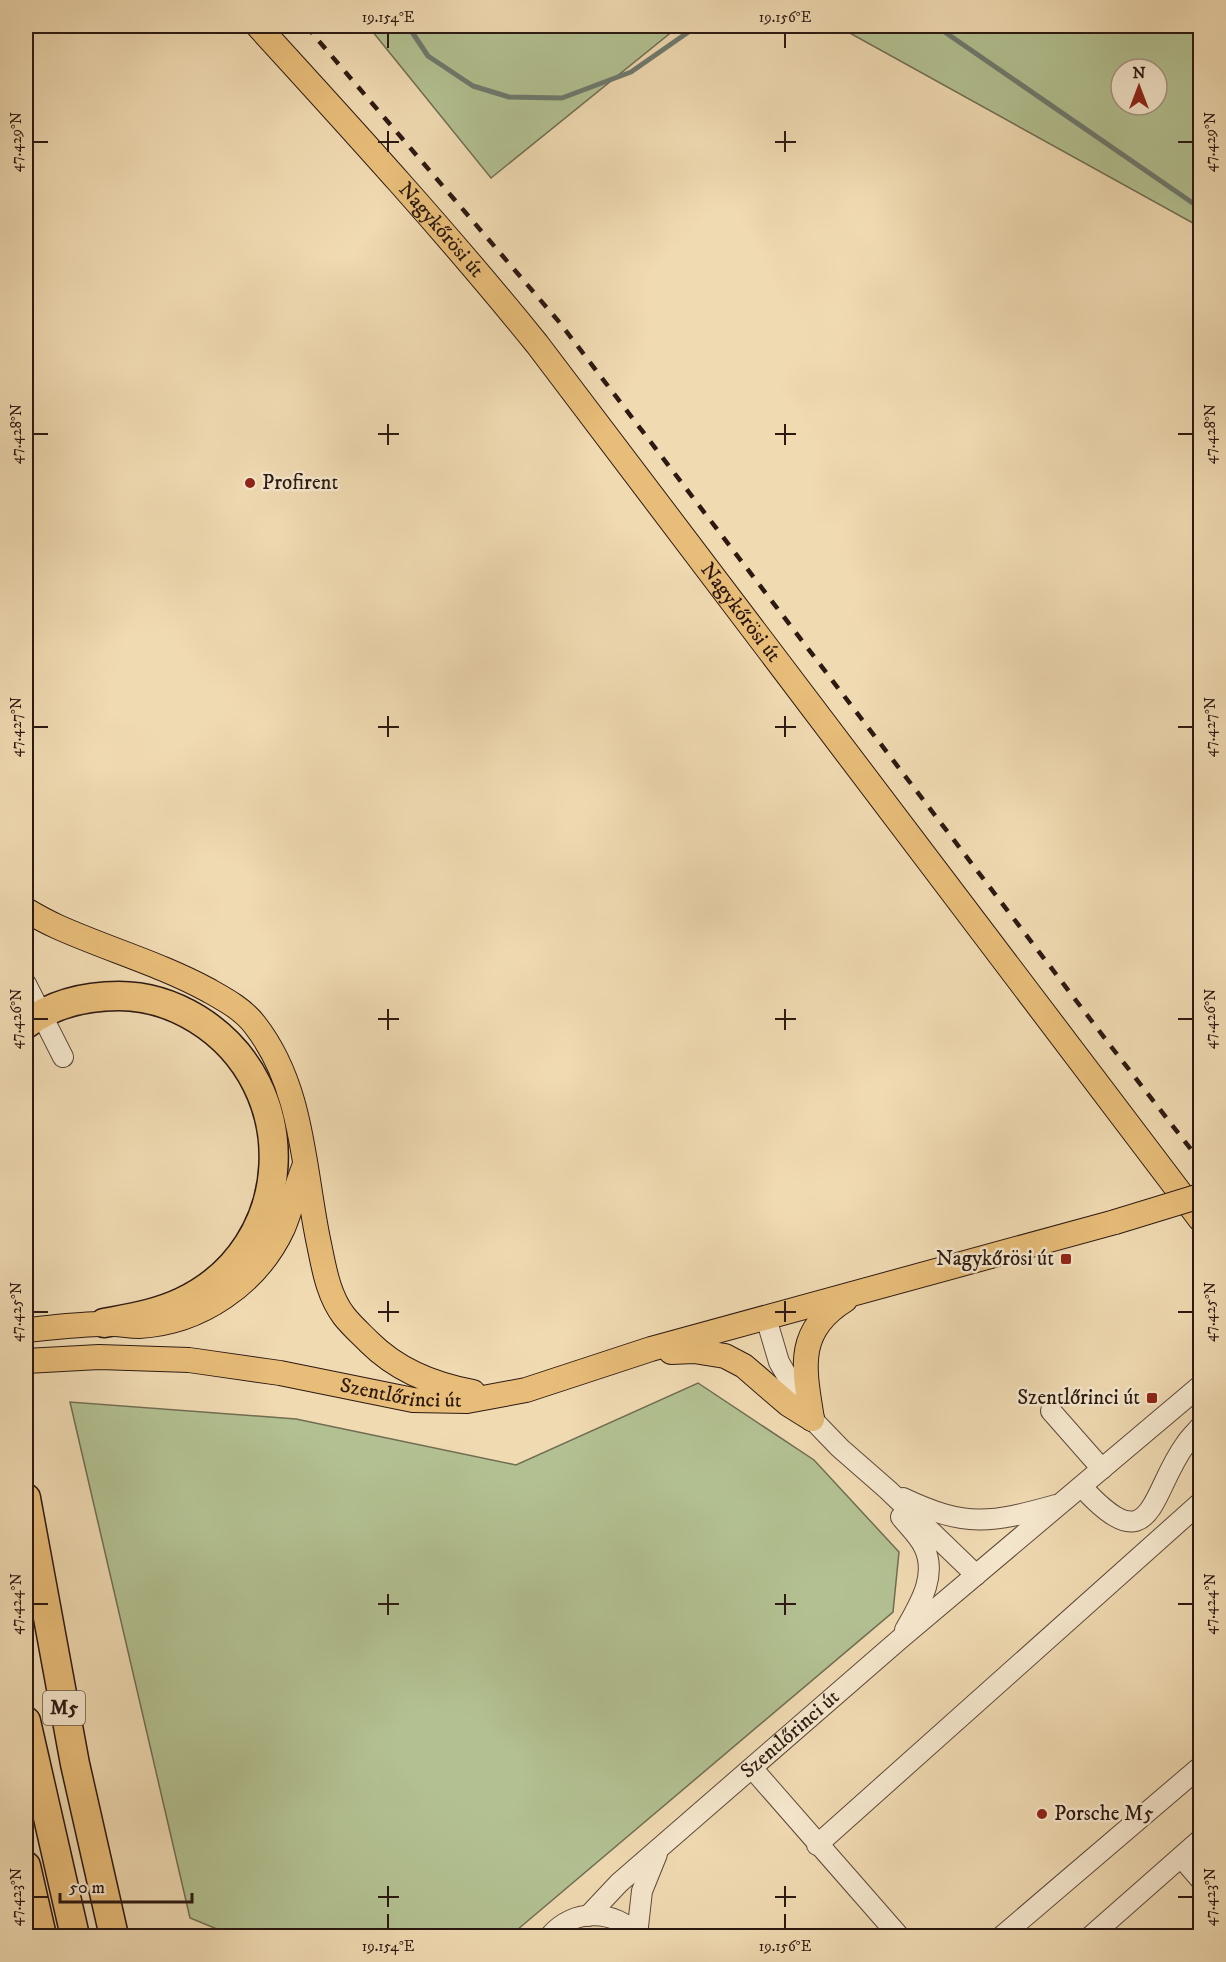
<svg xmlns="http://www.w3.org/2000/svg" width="1226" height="1962" viewBox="0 0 1226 1962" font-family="'IM FELL DW Pica',serif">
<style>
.green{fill:#b3c192;stroke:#706d52;stroke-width:1.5;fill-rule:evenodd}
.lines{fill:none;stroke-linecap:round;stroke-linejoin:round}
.stream{stroke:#6e7a6e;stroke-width:5}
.minor-casing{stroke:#5d493a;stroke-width:22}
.major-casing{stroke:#2c1912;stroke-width:26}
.highway-casing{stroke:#2c1912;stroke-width:31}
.minor{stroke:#f5e7cd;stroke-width:20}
.major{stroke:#e8bd79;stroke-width:24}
.highway{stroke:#e8bd79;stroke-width:28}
.rail{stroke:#2c1912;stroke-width:4.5;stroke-dasharray:10 10;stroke-linecap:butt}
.major-bridge-casing{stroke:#2c1912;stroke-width:26;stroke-linecap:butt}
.major-bridge{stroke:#e8bd79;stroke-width:24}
.ticks{fill:none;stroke:#2c1912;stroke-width:2}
.poi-dot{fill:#8f2418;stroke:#f5e7cd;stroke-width:2}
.labels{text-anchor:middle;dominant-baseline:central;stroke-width:5;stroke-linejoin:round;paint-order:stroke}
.shield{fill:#f5e7cd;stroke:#68574a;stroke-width:1.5}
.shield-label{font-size:20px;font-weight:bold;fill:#2c1912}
.street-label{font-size:21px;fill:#2c1912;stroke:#f5e7cd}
.poi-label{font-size:21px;fill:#2c1912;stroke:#f5e7cd;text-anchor:start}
.neatline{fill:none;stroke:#2c1912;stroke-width:2}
.ticks-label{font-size:15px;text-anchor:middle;fill:#2c1912}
</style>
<rect width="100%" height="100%" fill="#f0dab2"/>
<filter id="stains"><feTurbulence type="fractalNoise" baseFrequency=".00333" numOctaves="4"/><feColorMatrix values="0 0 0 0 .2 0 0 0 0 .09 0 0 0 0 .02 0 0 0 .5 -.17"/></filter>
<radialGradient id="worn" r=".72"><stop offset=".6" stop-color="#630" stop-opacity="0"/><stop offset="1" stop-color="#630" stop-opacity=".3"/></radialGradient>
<path class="green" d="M368,26H679L491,178Z
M837,26H1200V227ZM1121,69H1157V105H1121Z
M698,1383L814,1460L899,1552L893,1612L517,1930V1936H234L190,1918L70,1402L296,1419L516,1465Z"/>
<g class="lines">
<path class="stream" d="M408,26L428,56L473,86L509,97L562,98L631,72L697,26
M936,26L1200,208"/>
<g class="minor-casing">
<g id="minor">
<path d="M26,984L63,1057"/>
<path d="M766,1318L779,1362L812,1419L840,1448L888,1490L976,1575"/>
<path d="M1051,1411L1102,1469"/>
<path d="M1082,1487C1153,1565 1150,1493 1185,1445C1189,1438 1195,1433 1200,1427"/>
<path d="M903,1498C966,1528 991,1523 1056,1505"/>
<path d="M901,1517C908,1526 919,1536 924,1547C938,1576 919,1605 905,1630"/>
<path d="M752,1768L899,1936"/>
<path d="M817,1845L1200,1503"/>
<path d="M1181,1857L1200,1879"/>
<path id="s1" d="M588,1916L619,1883L900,1639L1200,1386"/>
<path d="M637,1935L642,1891L657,1854"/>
<path d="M550,1936C573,1908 615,1909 638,1936"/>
<path d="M1002,1936L1200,1767"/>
<path d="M1091,1936L1200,1840"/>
</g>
</g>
<g class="major-casing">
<g id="major">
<path id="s2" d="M258,26C353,130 448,234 537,344L1200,1219"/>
<path d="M26,910C36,916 47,922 58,927C107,949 160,964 208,990C224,999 243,1009 255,1025C304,1088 303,1169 319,1244C324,1268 328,1295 344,1316C351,1325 361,1334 369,1342C398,1371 434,1385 473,1392"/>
<path d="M26,1330C51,1328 77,1324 103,1324C115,1323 127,1326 139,1326C200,1323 257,1284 283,1228C291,1209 296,1187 304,1167"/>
<path d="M671,1352L694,1351L725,1356L744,1366L788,1404L812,1419"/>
<path id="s3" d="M26,1361L99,1357L189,1360L280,1373L413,1400L467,1401L526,1390L651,1349L1115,1222"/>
<path d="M812,1419C804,1369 795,1331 845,1300"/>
</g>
</g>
<g class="highway-casing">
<path id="highway" d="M26,1024C54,1003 85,996 119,996C147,996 174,1005 197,1019C305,1086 298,1247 182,1302C157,1314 130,1318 104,1323
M26,1498L75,1764L114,1936
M26,1721L75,1936
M26,1866L42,1936"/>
</g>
<use href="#minor" class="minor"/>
<use href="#major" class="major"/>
<use href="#highway" class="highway"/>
<path class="rail" d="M306,26L560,323L1113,1049L1200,1161"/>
<g class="major-bridge-casing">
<path id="major-bridge" d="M1115,1222L1200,1196"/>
</g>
<use href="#major-bridge" class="major-bridge"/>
</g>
<path class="ticks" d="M388,33V48M785,33V48M388,131V152M785,131V152M33,142H48M378,142H399M775,142H796M1178,142H1193M388,424V445M785,424V445M33,434H48M378,434H399M775,434H796M1178,434H1193M388,716V737M785,716V737M33,727H48M378,727H399M775,727H796M1178,727H1193M388,1009V1030M785,1009V1030M33,1019H48M378,1019H399M775,1019H796M1178,1019H1193M388,1301V1322M785,1301V1322M33,1312H48M378,1312H399M775,1312H796M1178,1312H1193M388,1594V1615M785,1594V1615M33,1604H48M378,1604H399M775,1604H796M1178,1604H1193M388,1886V1907M785,1886V1907M33,1897H48M378,1897H399M775,1897H796M1178,1897H1193M388,1914V1929M785,1914V1929"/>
<g class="poi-dot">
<circle cx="250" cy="483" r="6"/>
<rect x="1060" y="1253" width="12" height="12" rx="3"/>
<rect x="1146" y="1392" width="12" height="12" rx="3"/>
<circle cx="1042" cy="1814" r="6"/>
</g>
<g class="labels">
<rect class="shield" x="43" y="1691" width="42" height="34" rx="4.5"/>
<g class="shield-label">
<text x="64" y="1708">M5</text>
</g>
<g class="street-label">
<text stroke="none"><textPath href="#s2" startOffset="274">Nagykőrösi út</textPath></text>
<text stroke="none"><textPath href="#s2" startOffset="760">Nagykőrösi út</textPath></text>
<text stroke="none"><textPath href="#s3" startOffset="378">Szentlőrinci út</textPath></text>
<text stroke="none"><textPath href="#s1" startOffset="272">Szentlőrinci út</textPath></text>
</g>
<g class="poi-label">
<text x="262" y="483">Profirent</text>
<text x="1054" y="1259" text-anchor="end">Nagykőrösi út</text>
<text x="1140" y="1398" text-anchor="end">Szentlőrinci út</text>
<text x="1054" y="1814">Porsche M5</text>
</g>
</g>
<rect width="1226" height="1962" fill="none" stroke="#f0dab2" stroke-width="66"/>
<g transform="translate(1139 87)"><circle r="28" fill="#f5e7cd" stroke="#a59582" stroke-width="1.5"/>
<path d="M0-4.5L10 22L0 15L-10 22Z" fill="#8f2418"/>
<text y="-9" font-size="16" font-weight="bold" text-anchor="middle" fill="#2c1912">N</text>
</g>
<path d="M60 1893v9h132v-9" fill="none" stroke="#2c1912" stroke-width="3"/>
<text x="69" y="1893" font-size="18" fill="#2c1912" stroke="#f5e7cd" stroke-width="4.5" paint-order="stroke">50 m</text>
<rect x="33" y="33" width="1160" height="1896" class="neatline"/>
<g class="ticks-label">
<text x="388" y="22">19.154°E</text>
<text x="785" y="22">19.156°E</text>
<text transform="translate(16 142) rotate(-90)" y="5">47.429°N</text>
<text transform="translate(1210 142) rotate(-90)" y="5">47.429°N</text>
<text transform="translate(16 434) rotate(-90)" y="5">47.428°N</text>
<text transform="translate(1210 434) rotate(-90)" y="5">47.428°N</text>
<text transform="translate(16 727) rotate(-90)" y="5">47.427°N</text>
<text transform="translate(1210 727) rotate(-90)" y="5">47.427°N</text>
<text transform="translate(16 1019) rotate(-90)" y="5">47.426°N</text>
<text transform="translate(1210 1019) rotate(-90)" y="5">47.426°N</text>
<text transform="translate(16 1312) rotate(-90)" y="5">47.425°N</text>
<text transform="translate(1210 1312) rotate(-90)" y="5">47.425°N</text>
<text transform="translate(16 1604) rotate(-90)" y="5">47.424°N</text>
<text transform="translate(1210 1604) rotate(-90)" y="5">47.424°N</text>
<text transform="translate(16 1897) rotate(-90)" y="5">47.423°N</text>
<text transform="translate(1210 1897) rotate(-90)" y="5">47.423°N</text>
<text x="388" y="1951">19.154°E</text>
<text x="785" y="1951">19.156°E</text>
</g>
<rect width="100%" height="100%" filter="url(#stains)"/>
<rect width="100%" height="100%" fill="url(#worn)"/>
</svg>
